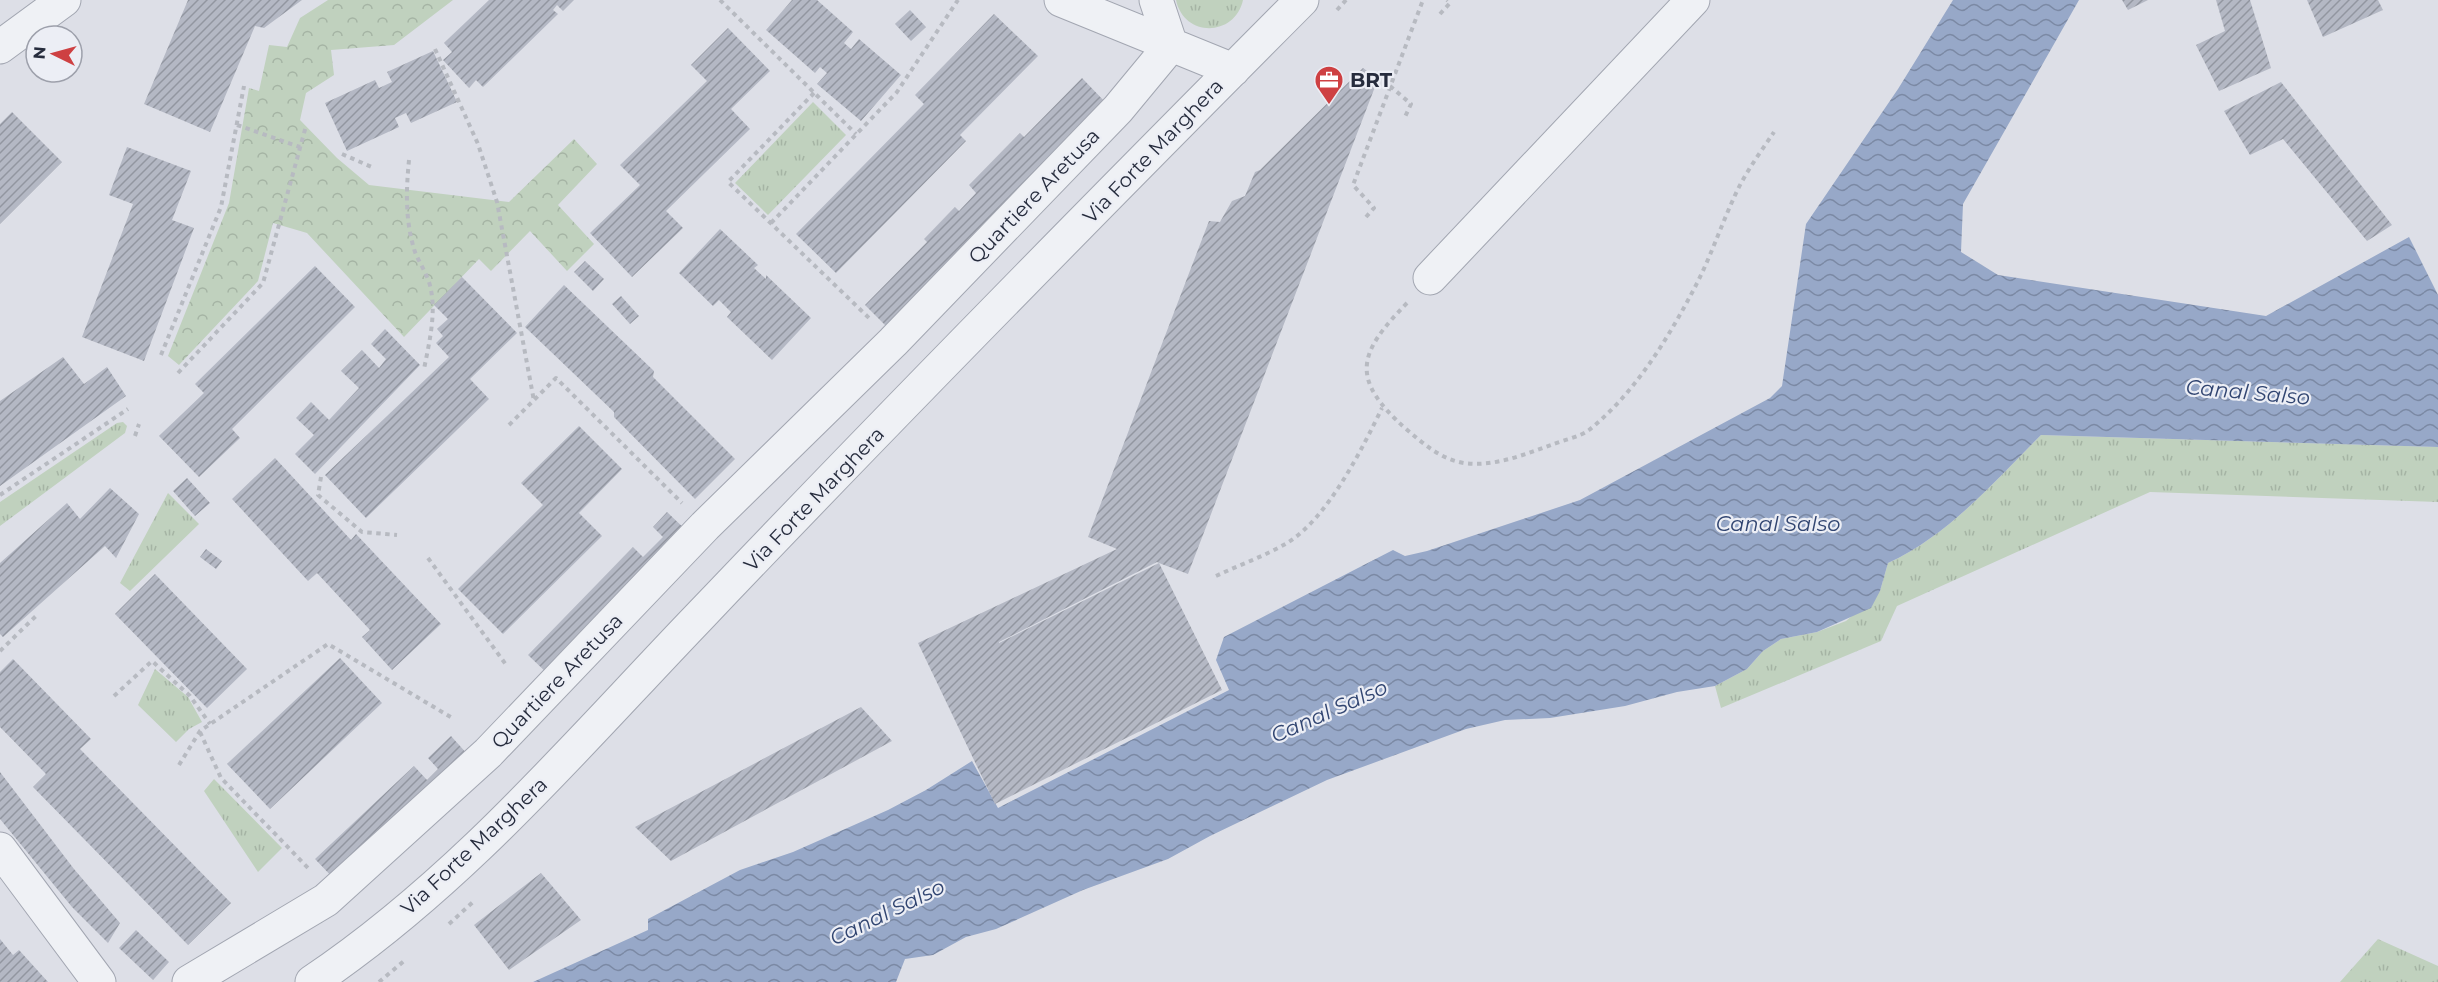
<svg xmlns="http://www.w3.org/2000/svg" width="2438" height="982" viewBox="0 0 2438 982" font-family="Montserrat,sans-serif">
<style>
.grass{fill:url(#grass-tufts)}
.park{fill:url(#park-crowns)}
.water{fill:url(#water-waves)}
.building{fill:url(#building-hatch);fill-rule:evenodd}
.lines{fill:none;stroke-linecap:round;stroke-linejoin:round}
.minor-casing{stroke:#a2a6b1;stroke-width:35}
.path{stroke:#b7bac1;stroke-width:4;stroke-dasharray:4.5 4.5;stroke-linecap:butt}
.minor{stroke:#eff1f5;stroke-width:33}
.labels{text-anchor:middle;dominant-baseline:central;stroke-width:4.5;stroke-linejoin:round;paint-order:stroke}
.poi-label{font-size:20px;font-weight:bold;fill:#262c3d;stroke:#eceef5;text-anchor:start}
.street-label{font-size:20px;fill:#262c3d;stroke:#eceef5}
.water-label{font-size:21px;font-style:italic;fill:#314571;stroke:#eceef5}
</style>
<defs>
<pattern id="grass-tufts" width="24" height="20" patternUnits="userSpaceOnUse" patternTransform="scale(1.5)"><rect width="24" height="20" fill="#c0d1be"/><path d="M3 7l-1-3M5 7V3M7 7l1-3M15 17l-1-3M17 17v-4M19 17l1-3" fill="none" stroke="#a5b4a4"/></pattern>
<pattern id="park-crowns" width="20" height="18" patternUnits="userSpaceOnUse" patternTransform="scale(1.5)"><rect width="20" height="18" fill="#c0d1be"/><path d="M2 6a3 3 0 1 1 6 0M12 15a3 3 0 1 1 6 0" fill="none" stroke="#a5b4a4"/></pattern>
<pattern id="water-waves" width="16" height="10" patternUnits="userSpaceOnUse" patternTransform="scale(1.5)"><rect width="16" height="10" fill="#97a8c8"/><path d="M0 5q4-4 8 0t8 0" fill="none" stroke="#7b89a4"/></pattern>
<pattern id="building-hatch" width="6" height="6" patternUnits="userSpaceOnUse" patternTransform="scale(1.5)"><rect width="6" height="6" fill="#b4b8c4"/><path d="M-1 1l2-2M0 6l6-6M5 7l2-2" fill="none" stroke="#9296a0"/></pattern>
</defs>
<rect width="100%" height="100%" fill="#dddfe7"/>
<path class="grass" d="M1176,0H1243C1235,37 1184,38 1176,0Z
M813,102L846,135L768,215L735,183Z
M123,422L127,426L125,433L0,526V502L117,423Z
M2041,435L2438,447V502L2150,492L1897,606L1881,641L1721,708L1715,686L1747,669L1763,651L1781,639L1817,632L1846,621L1880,591L1888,563C1949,535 1994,482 2041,435Z
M168,493L199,524L130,591L120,583Z
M155,669L188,697L202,722L189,729L176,742L138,705Z
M214,779L282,848L258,872L204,791Z
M2378,939L2438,966V982H2340Z"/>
<path class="park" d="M328,0H453L394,45L331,50L334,75L306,93L300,120L337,158L369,185L509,202L574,139L597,164L558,205L594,244L567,271L530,231L491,271L479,259L404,337L307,233L273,223L258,281L179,365L168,356L229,203L249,88L259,91L269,45L287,47L300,18Z"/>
<path class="water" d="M1953,0H2079L1963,204L1961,252L1998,275L2266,316L2409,237L2438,295V447L2041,435C1994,482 1949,535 1888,563L1880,591L1871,608L1817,632L1781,639L1763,651L1747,669L1715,686L1677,692L1625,706L1550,718L1505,720L1466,729L1327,780L1210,836L1168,859L1083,890L996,929L966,937L933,955L905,959L896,982H533L648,930V919L740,870L793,852L888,810L926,790L972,761L998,808L1229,690L1216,660L1224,637L1393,550L1405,556L1427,551L1580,500L1770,398L1782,386L1806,224L1898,89Z"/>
<path class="building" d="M188,0H302L264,28L255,26L210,132L144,104Z
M489,0H574L563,11L557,5L553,10L558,14L483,87L476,80L469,88L443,60L452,52L444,43Z
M792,0H817L853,32L844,43L851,49L859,39L901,75L861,121L817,84L827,73L820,67L815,73L766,30Z
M2122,0H2148L2128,10Z
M2216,0H2250L2271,68L2219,91L2196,45L2225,31Z
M2307,0H2378L2383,10L2323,37Z
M910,10L926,27L911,41L895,24Z
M994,14L1038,56L960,135L966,141L836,273L796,234L924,104L915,95Z
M728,28L770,71L731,109L750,129L666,211L683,228L632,277L590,233L640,185L620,165L707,81L691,65Z
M433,51L457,102L411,123L406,113L395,118L399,127L347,151L325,103L375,80L379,88L392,82L387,72Z
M1363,68L1378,79L1188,574L1159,563L1222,690L995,804L918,643L1117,549L1088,537L1209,221L1220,222L1232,201L1245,196L1255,172L1260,170ZM1157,562L1159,563L999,643V642Z
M1082,78L1107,104L888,328L865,305L927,242L924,239L955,207L959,211L976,193L969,185L1020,133L1024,137Z
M2281,82L2392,225L2367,241L2283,139L2250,155L2224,111Z
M12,112L62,162L0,224V124Z
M127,147L191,171L172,220L194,228L144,361L82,337L133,204L109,195Z
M720,229L758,265L754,268L766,279V275L811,318L772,360L727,317L731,312L719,300L713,306L679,273Z
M585,261L604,279L593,291L574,272Z
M315,266L355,307L232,429L240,438L199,477L159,436L204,393L195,384Z
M462,277L517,333L470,379L489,399L366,518L325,475L449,357L436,343L443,336L437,329L448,319L434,305Z
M564,285L654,371L653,377L735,459L695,499L614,417V412L525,327Z
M621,296L639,316L630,324L612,304Z
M385,329L420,365L315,474L295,454L314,435L296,418L311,402L329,420L359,388L341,371L362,350L379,368L386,359L371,344Z
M63,357L84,384L107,367L126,396L0,486V401Z
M579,426L622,469L579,513L602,536L503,634L458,589L543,505L521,483Z
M275,458L351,540L356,534L441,624L392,670L362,637L370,630L317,573L308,581L232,499Z
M187,478L210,503L195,516L173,491Z
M110,488L139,514L116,558L105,546L3,637L0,634V563L67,503L80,519Z
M667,512L688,532L549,675L528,655L633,547L643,557L663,537L653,527Z
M206,549L222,561L216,569L200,557Z
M155,574L247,669L207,708L115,614Z
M340,658L382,703L270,809L227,764Z
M13,659L91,739L80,749L231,903L188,945L33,787L46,774L0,727V672Z
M861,707L892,741L671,861L635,827Z
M451,736L469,756L336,881L315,859L414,766L427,780L438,769L428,758Z
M0,772L74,869L120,923L108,943L72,907L0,819Z
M541,873L581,920L509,970L474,925Z
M136,930L169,962L153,980L119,948Z
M0,939L13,955L19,950L48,982H0Z"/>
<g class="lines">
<g class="minor-casing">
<path id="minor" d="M1061,0L1233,70
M0,47L64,0
M1430,278L1693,0
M0,849L99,982
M189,982L326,900L488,753L705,526L893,342L1118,109L1171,45L1156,0
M312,982C461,882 576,745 699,617C897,409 1099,204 1302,0"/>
</g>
<path class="path" d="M720,0L856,134
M1337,10L1346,0
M1440,14L1450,3L1447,0
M435,49L478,144L497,202L534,401
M1390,86L1411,104L1404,119
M814,93L728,182L869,318
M237,125L300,147
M342,154L374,168
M409,160C406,191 405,221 415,252C420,264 429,277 431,290C436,315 429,344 424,369
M1366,217L1374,208L1353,185L1423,0
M771,223L897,92L958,0
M1407,303C1357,354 1350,379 1406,429C1424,444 1440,459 1464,463C1494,467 1523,455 1551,445C1563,440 1580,437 1589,430C1635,393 1667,340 1694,289C1711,257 1722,222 1738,189C1748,169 1762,150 1774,132
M161,355L221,207L244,86
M178,373L263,283L306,126
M509,425L556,378L682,503
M135,436L139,424
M321,477L318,495L362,532L397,535
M0,495L128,409
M428,558L507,666
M1216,576C1239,565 1265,556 1287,543C1328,518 1362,449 1382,408
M0,651L38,614
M114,696L152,661L190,696L210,724
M200,732L221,778L310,870
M179,765L200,731L328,644L454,719
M449,924L474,901
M379,982L404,961"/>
<use href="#minor" class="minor"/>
</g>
<defs>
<g id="office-pin" transform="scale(1.5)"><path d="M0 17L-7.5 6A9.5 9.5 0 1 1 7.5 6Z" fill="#ce4042" stroke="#eceef5"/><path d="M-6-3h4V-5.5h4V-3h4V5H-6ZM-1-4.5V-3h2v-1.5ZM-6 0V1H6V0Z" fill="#fff"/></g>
</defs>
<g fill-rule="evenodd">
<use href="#office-pin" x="1329" y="80"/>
</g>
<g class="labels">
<g class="poi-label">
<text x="1350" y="80">BRT</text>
</g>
<g class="street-label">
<text transform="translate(1153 151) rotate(-46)">Via Forte Marghera</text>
<text transform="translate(1034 196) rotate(-46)">Quartiere Aretusa</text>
<text transform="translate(814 499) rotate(-46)">Via Forte Marghera</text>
<text transform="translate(557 681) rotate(-46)">Quartiere Aretusa</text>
<text transform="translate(474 846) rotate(-43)">Via Forte Marghera</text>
</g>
<g class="water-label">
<text transform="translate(2248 392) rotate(5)">Canal Salso</text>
<text x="1778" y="523">Canal Salso</text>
<text transform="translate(1329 711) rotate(-24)">Canal Salso</text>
<text transform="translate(887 912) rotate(-26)">Canal Salso</text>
</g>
</g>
<g transform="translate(54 54) rotate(275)"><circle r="28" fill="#eceef5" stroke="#9da0ab" stroke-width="1.5"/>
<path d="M0-4.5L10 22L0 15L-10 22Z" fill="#ce4042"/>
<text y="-9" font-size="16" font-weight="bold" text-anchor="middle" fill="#262c3d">N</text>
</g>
</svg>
